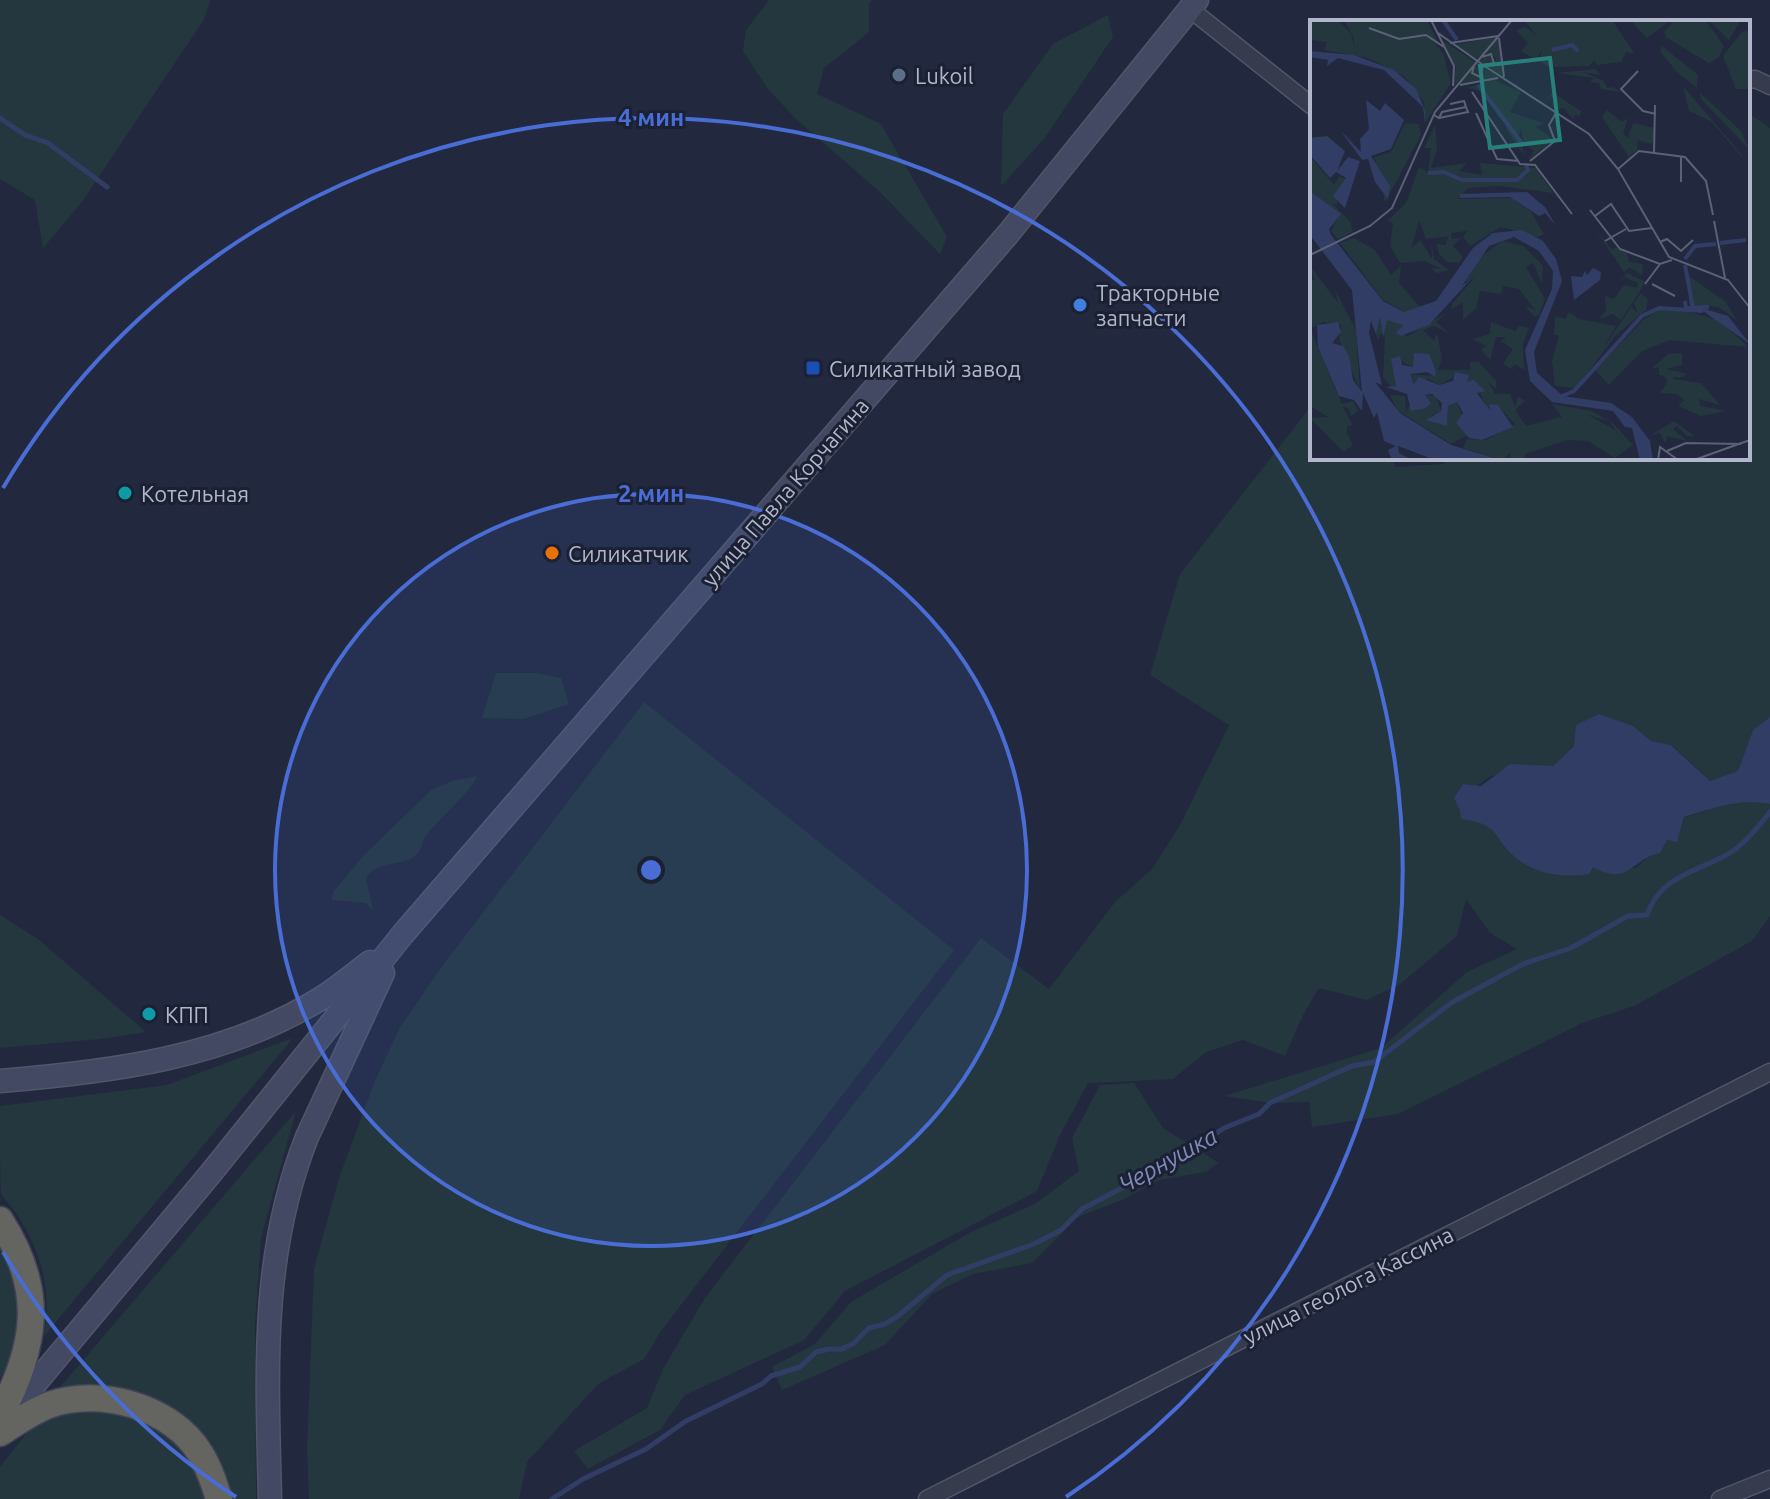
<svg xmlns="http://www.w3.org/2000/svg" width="1770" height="1499" viewBox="0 0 1770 1499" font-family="Ubuntu,sans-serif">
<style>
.green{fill:#24373f}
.water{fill:#323d65}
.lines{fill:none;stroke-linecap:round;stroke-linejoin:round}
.stream{stroke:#323d65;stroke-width:5}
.minor-casing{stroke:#515669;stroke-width:19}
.secondary-casing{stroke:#515669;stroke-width:25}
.trunk-casing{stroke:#3e4356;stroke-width:29}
.minor{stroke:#363b4e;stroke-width:16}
.secondary{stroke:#434962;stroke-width:22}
.trunk{stroke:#646460;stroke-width:26}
.ring{fill:none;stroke:#496dd4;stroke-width:4}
.service-dot{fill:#5c6f8a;stroke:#1b2033;stroke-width:3}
.shop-dot{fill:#3f7fe0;stroke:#1b2033;stroke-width:3}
.transit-dot{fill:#1a4fb4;stroke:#1b2033;stroke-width:3}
.culture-dot{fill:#0f9aa8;stroke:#1b2033;stroke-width:3}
.food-dot{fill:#e8710a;stroke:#1b2033;stroke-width:3}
.labels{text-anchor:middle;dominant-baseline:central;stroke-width:6;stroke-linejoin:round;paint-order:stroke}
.poi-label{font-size:22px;fill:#b1b6ca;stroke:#1b2033;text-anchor:start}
.street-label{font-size:22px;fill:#b1b6ca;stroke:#1b2033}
.water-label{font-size:24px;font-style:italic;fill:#7f8bb8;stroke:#1b2033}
.inset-river{fill:none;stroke:#323d65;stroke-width:4}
.inset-road{fill:none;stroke:#5b6176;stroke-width:2}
.view{fill:#27807c;fill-opacity:0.15;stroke:#27807c;stroke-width:4}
.inset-edge{fill:none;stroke:#b1b6ca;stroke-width:4}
.centre{fill:#496dd4;stroke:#1b2033;stroke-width:4}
.ring-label{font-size:24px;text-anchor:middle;font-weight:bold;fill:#496dd4;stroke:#1b2033;stroke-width:6;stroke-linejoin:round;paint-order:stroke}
</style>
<rect width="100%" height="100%" fill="#22283e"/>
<path class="green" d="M0,0H211L203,21L82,202L43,248L35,200L0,179Z
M769,0H872L869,4V32L824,68L817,94L881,124L947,237L940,254L880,192L796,119L768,89L756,71L743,51L746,30Z
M1108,15L1113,37L1044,139L1001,186L1003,114L1053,44Z
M1751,115L1770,128V717L1753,730L1738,771L1710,781L1672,745L1651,741L1633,726L1574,746L1553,766C1536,766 1503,769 1488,778C1477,786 1467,792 1454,798C1467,823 1477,816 1495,830C1503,837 1509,849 1515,857L1593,867L1636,868L1667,840L1677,841L1684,818C1712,808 1740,798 1770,804V916L1752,941L1634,1006L1582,1023L1398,1114L1312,1127L1309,1102L1270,1103L1224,1096L1381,1048L1467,972L1517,949L1490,933L1466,899L1457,936L1399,985L1366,1000L1319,988L1302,1017L1285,1056L1243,1040L1206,1052L1173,1079L1088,1083L1060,1135L1037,1191L845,1291L804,1340L685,1395L660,1430L588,1469L574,1451L647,1408L664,1367L705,1298L981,938L1049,989L1115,902L1152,869L1180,825L1229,725L1150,675L1180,574L1312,405V458H1393L1395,467L1444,464L1446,458H1748V117Z
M496,673H536L561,678L569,704L524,719L482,718Z
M644,702L954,950L661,1331L644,1359L598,1384L527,1462L519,1499H309L307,1449L314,1269L339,1178L375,1081L400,1027L443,965Z
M478,776C463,800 445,813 428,833C422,839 423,849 416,855C403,867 378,860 366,878L373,910L366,903L331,900L334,891L363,856L431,790L452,781Z
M0,915L38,939L146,1032L100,1039L0,1048Z
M293,1038L44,1336C52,1294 42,1253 19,1218C14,1209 5,1201 1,1193C0,1183 0,1122 0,1106L167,1085Z
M1134,1083L1163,1128L1219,1163L1205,1172L1159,1180L1124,1199L1078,1217L1032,1263L973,1274L932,1294L885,1345L782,1390L772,1367L815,1344L851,1302L971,1232L1035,1204L1079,1171L1072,1138L1100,1085Z
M296,1111L261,1238L255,1324L256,1499H228L201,1440L55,1393Z
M0,1250C5,1261 13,1273 16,1285C24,1315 19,1354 0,1378Z
M103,1408L158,1426L188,1453L209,1499H0V1467L29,1430L44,1418L60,1409Z"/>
<path class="water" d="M1599,714L1633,726L1651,741L1671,745L1710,781L1738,771L1753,730L1770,717V804C1740,798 1713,808 1684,817L1677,842L1667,840L1660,853C1631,859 1629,887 1593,867L1589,874C1563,878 1537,874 1516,858C1492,838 1502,824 1461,819L1460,810L1454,798L1463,784L1481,786L1510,764L1553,766L1574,746L1576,725Z"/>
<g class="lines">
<path class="stream" d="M0,118L25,135L48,143L107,187
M552,1499L583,1479L646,1449L686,1421L762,1384L771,1376L800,1367L816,1352L829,1349H842L854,1343L869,1328L885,1324L898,1316L947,1275L1034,1244L1061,1230L1082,1209L1181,1157L1224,1128L1259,1114L1270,1103L1352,1066L1374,1062L1451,1003L1523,964L1571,948L1628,916L1647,915C1660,875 1698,872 1730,853C1744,844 1760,825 1770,812"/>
<g class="minor-casing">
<path id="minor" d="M1190,9L1312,106
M1748,80L1755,79L1770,86
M927,1499L1770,1072
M1720,1499L1770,1479"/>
</g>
<g class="secondary-casing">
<path id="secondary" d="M0,1081C110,1072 224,1058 320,999C338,988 354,974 370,962
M3,1422L211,1173L403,934L1008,234L1197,0
M270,1499C267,1373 260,1256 307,1137L383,973"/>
</g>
<g class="trunk-casing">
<path id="trunk" d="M0,1220C46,1292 36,1344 0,1416
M0,1433C16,1423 31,1412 49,1405C99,1387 171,1406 200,1453C209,1467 214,1483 219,1499"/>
</g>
<use href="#minor" class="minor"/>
<use href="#secondary" class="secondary"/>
<use href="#trunk" class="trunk"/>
</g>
<circle cx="651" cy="870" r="376" fill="#496dd4" fill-opacity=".12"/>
<g class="ring">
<circle cx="651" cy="870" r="376"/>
<path d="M236 1497A752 752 0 0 1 3 1252M3 488A752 752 0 1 1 1066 1497"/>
</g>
<circle class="service-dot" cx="899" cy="75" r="8"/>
<circle class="shop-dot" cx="1080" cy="305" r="8"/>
<rect class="transit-dot" x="805" y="360" width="16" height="16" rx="4"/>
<g class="culture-dot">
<circle cx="125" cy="493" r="8"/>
<circle cx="149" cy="1014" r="8"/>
</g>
<circle class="food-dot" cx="552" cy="553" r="8"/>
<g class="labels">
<g class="poi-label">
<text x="915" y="75">Lukoil</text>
<text x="1096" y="292">Тракторные<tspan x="1096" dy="25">запчасти</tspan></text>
<text x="829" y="368">Силикатный завод</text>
<text x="141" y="493">Котельная</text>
<text x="568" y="553">Силикатчик</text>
<text x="165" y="1014">КПП</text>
</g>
<g class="street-label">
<text transform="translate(785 492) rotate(-49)">улица Павла Корчагина</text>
<text transform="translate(1348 1285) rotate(-27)">улица геолога Кассина</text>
</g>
<g class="water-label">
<text transform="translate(1168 1160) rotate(-29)">Чернушка</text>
</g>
</g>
<g transform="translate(1310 20)">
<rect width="440" height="440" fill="#22283e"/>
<path d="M0,0H27L41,13L45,30L43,16L34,0H117L130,27L114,11L133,33L141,63L115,103L114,82L95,57L59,38L14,30L17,22L0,20ZM214,0H302L325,34L316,32L311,42L302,43L287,45L284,40L279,46L240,47L228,41L233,28L226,40L211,31L218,23L206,10L215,7L226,15ZM320,0H361L337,18ZM365,0L396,1L414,26L409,37L399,43L357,18L354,12ZM398,0H431L419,20ZM440,10V69H426L413,36L432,12ZM186,17L181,23L188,18L193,57L178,47L184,45L186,39L182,34L175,33L171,39L181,35L183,44L167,43L190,58L147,65L157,54L143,66L146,47L132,20L165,42L170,36L166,39L144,25ZM352,26L388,55L387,68L366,51L350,31ZM285,49L291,55L273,52L294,61L297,68L302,67L311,72L291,69L289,63L280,62L284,58L247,53ZM182,59L211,72L200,92L233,103L226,107L244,120L219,139L224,131L214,123L211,110L208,115L215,137L196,109V101L199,108L205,111L182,86L175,73H179L157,68ZM373,66L433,136L432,137L401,101L379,91ZM242,72L271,91L269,97L279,109L266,94L263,99L254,88L247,90L245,79L240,76L233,83ZM390,73L430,110L440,130L391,79ZM297,90L312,102L318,98L313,113L318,118L323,103L345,108L342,124L328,120L327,130L319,137L292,97ZM95,103L109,104L111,115L75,183L72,167L77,178L78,164L61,136L66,143L64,137L81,132ZM125,105L127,129L121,148L157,143L149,151L172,155L170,143L226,148L243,173L190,166L158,168L148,179L202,178L221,192L234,214L228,217L191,207L160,226L153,217L157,211L141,213L142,219L151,218L143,226L153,237L149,243L137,242L129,234L126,224L135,225L139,216L116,219L109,201L101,229L110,220L122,239L121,221L124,239L139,250L127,253L120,248L132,249L114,241L90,243L80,226L83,203L77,201L96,183L109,147L118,152L121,128H114ZM0,136L24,165L29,156L36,159L28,169L27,185L22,183L41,203L42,212L28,219L21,211L30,194L0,171ZM283,206L302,230L306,227L317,233L319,242L333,244L332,255L319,247L314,252ZM44,218L65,230L81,255L91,246L89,263L111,288L95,292L72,279L30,223ZM193,221L214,226L233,246L232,264L223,243L216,247L235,279L229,295L224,297L215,285L226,291L209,269L193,266L191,274L170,271L166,288L153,300V282L142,289V284L164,258L155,262L170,237ZM0,246L28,283L25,270L46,310L50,371L29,319L31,305L14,302L0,308V261L5,260ZM317,253L335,262L330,271L311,300L302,294L288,300L296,291L295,276L304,279L314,265L327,268L328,263L315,257L309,261ZM377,255L415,281L427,300L408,287L379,285ZM331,273L338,279L336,290L305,316L266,368L245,366L242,341L249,315H244L245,296L255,299L259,292L269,299L306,306L293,329L321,287L328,293L324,283ZM368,289L409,300L438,327L360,320L332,331L299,365L285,350L334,299L348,290ZM139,291L126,302L140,314L124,306L113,310L124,321L127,313L132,338L128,350H160V342H169L186,361V368L178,362L185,374H200L205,387L208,376L215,381L205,390L216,406L252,397L242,384L282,391L299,401L278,395L305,410L316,425L296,396L323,425L305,438L278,421L257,420L215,434L214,440H201L200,433L193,440L153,428L157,419L176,420L205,404L187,385L180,384L182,390L173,383L168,364H157L151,353L129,365L118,359L105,364L99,354L125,356L111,342H119L117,334L108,335L103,347L91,341L85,346L86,366L82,369L73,357L75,317L71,313L68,321L63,304L69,295L94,305L87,313L98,316ZM181,302L205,311L209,306L219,308L213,324L214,350L205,344L201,348L217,359L193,344L203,329L191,321L196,317H186L180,340L171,330L176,326L162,319L180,314ZM0,309L32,384L43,381L48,391L41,396L39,389L32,386L43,405L37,406V413L43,425L33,432L0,398L18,397L0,386ZM372,333V345L356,349L378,354L369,358L349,355V347L341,349L358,334ZM366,355L363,359L391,363L410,385L388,379L391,386L416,391L391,396L368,386L374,380L367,374L350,373L358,361L354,356ZM80,375L95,376L96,394L98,386L106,391L118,379L115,375L126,376L131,391L120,396L137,405L138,386L147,382L159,414L141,424L87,390ZM364,401L384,416H377L367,406L363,409L377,421L357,416L355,423L350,413L341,415Z" fill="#24373f"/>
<path d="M0,31L44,35L84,50L106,69L115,90V104L113,87L74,50L28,38L17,46L18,40L0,37ZM56,80L70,91L75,83L94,100L81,129L61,136L80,166L78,179L65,162L58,139L52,140L30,110L51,132L50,119L59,109ZM17,116L35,131L27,151L38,137L50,141L35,188L23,176L36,158L26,152L20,158L0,135V118ZM0,171L31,194L19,209L21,215L73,281L94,292L126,281L163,228L183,213L212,210L233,221L246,239L252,261L224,332L227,353L253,376L301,383L322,397L340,421L343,440H330L322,408L315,407L303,391L242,382L220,361L215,330L242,269L243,251L229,231L204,217L179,226L152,266L162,258L119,305L91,316L86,313L93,305L77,300L73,317L70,296L66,314L61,301L59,313L72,365L65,362L90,393L141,425L191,440H125L88,426L89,433L102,440H82L78,430L86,426L74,421L67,392L64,398L53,373L52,391L44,380L29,376L8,327L7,305L28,302L31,312L22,323L33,326L39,336L43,360L52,372L42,270L0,215ZM217,172L235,187L246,206L235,193L229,196L200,177L150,178V174ZM283,248L291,252L290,260L264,280L261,256L272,257L275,251L277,255ZM392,288L418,296L440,324L393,291ZM104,333L119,334L126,351L125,357L117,352L100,354L104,364L109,357L129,365L143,361L145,352L159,355L157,362L164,360L175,371L167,373L174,383L181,390L179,384L188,385L203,407L172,420L159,418L146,403L153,393L147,382L138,386L137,406L116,400L131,391L132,383L122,374L115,375L121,383L116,388L101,391L97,374L76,367L86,366L81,339L90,336L92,345L103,347Z" fill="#323d65"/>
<path class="inset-river" d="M133,0L147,20M242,30L262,25L268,31M168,65L214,126M118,153L134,152L152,160H207L218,150L216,145M410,223L436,220M375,239L385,226L406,224M375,245L383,288M375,281L376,288L399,287M252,376L264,371L332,296L349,288L393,291"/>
<path class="inset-road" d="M121,0L144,46L143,66M59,8L89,19L116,15L134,27M128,13L173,45L184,43L181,34L172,37M189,18L194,57M140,23L188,16M173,45L279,114L308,149L359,237L418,260L440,288M164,46L162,53L170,57L173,45M328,51L311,69L333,91L346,94M150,65L188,58M162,72L210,144L225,145L262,194M166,93L187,139L209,141M124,95L129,98L132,92L156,87L154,81L140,84M129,98L158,92L156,87M344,132L345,85M371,136V162M220,141L245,121L239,105L246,93M308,149L329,131L375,137L396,161L403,195M280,190L310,229L350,244L362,240M285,196L301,184L319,211L342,208M404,201L415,258M295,221L316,209M350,222L357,219L371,231L383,220M0,235L60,206L82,188L125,92L202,0M335,264L350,244M342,264L365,276M357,431L376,423L431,424M348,440L350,427L368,440M384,440L440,420"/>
<path class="view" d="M240,38L250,120L180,128L170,46Z"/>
<rect width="440" height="440" class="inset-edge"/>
</g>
<circle cx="651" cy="870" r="12" class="centre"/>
<g class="ring-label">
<text x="651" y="126">4 мин</text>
<text x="651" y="502">2 мин</text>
</g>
</svg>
